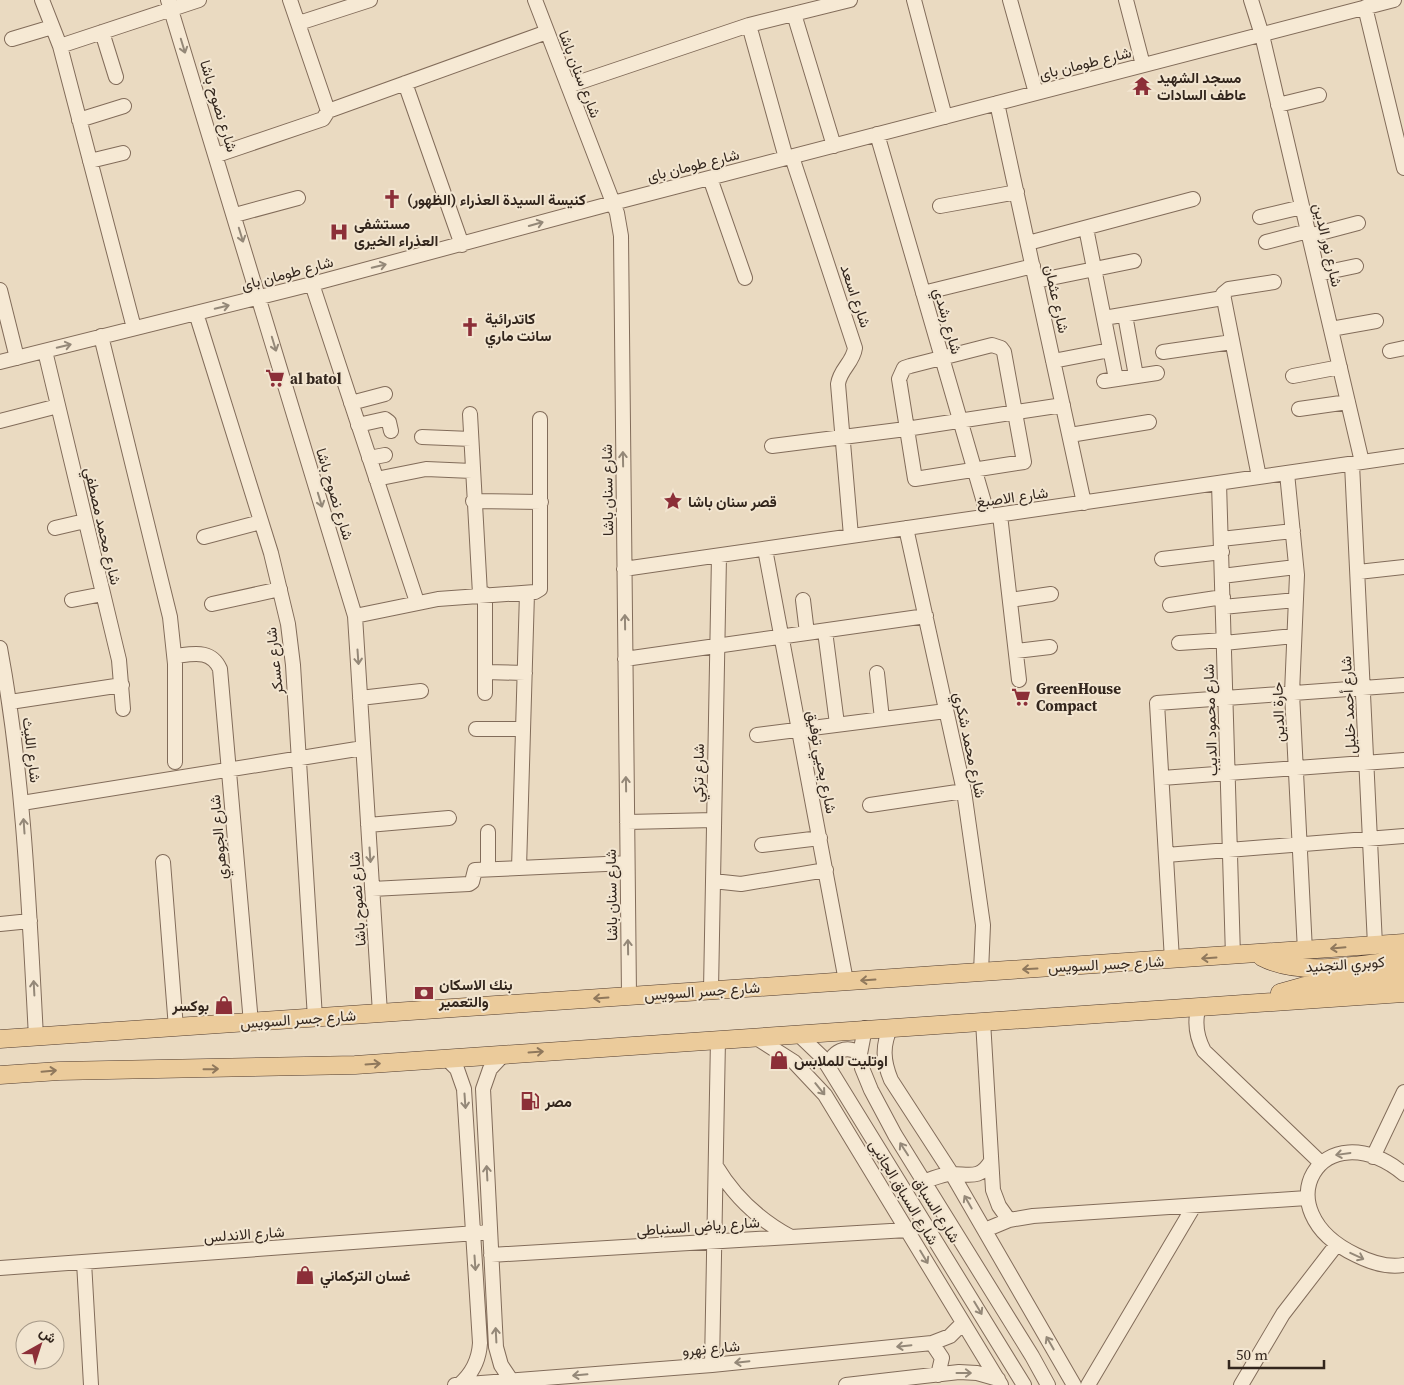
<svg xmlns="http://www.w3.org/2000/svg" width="1404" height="1385" viewBox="0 0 1404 1385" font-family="'Source Serif 4',Vazirmatn,serif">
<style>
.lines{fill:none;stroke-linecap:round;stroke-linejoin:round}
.minor-casing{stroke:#826c5a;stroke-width:16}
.major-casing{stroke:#503b2e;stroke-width:19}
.minor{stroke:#f6e9d4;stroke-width:14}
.major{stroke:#ebcb9b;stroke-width:18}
.oneway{stroke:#948878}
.oneway2{stroke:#8f785c}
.labels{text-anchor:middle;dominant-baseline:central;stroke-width:4;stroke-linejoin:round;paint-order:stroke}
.street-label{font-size:15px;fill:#33261d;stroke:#f2e5d0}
.poi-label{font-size:15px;font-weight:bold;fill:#33261d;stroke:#f2e5d0;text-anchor:start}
</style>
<rect width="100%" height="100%" fill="#eadac1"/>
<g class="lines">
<g class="minor-casing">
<path id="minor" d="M42,0L60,46L134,328
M168,0L355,616L380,1013
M535,0L617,213L621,236L629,995
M914,0L945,117
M1010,0L1036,93
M1126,0L1143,65
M1251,0L1262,35L1362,462
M1365,7L1404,168
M794,14L834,146
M299,23L370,0
M749,25L786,158
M102,32L116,77
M12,39L52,27
M60,46L199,0
M405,83L462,245
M568,86L749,25L850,0
M997,103L1084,503
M1278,105L1319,95
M328,111L547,32
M79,120L124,106
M877,134L988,516
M217,155L323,119L328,111L290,0
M792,157L855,348C853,363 840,369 838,384L851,536
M90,161L123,153
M710,178L745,278
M940,206L1017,192
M235,215L298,198
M1260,217L1302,207
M1086,228L1116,379
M1309,236L1358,223
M1266,242L1308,231
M1028,243L1193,199
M1318,274L1356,266
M1036,281L1134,261
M312,284L417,602
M0,290L17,358
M923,293L1033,266
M196,313L271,553L288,624L293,665L315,1018
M1125,315L1136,376
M1104,318L1223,298
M1331,329L1376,321
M101,336L170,617L175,664V762
M992,345L1001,348L1004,352L1024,462L915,479L899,379L904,368L910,366Z
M45,351L113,635L119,660L123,709
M1390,351L1404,348
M1163,352L1232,342
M1053,361L1110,350
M0,362L312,284L613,203L1394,0
M1293,376L1340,367
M1104,381L1157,373
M351,403L385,394
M1299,409L1348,402
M470,414L480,594
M0,421L58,406
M358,425L385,419L389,422L391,431
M1070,435L1149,422
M422,437L471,439
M772,446L906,429L1063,405
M369,458L385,455
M1352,464L1375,945
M1287,473L1297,575L1292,693L1305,951
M1259,477L1223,294L1229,289L1274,282
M376,479L426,469L472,471
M1219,483L1233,956
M473,501L541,502
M1000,515L1019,680
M55,528L85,521
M906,528L964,791L983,925L981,972
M204,537L261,522
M1221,539L1293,531
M765,549L846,981
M1162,559L1222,552
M624,569L1404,456
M1358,572L1404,567
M1222,576L1296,567
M485,594V693
M72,600L103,594
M803,600L807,633
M1010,600L1051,594
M212,604L280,589
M1170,605L1223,597
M1223,607L1296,600
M355,616L438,599L535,592L540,589V419
M825,631L837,724
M1179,643L1224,640
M1224,643L1294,636
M0,648C24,777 29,907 36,1037
M1016,651L1050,647
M175,656C193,654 211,649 220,669L251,1023
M625,659L926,616
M485,672L525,673
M877,673L882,719
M360,698L421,691
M10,702L122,685
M476,729H523
M757,735L946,711
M1162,778L1404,760
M22,803L363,748
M870,805L964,791
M627,822L714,820
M368,825L449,818
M488,832V869
M762,845L820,838
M1166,855L1404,836
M163,862L176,1028
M519,868L527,593
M713,881L741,884L826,870
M372,889L469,884L472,882L475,870L627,863
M0,924L30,921
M1172,960L1157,703L1404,685
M711,990L719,556
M1199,1006C1194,1022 1196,1036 1204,1051L1321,1163
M983,1021L993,1190L999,1206L1009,1220
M891,1027C882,1045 883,1061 891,1080L952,1174L1074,1385
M865,1028L860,1054L862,1068L871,1090L895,1135L1032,1356L1048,1385
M798,1034L822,1057L829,1068L1024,1385
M755,1037L794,1062L825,1095L1001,1385
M504,1054L490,1069L483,1089L496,1347L501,1365L511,1380
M446,1058L457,1069L464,1089L480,1343C479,1360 472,1374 459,1385
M829,1068C831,1051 847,1044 860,1054
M1373,1157L1404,1092
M716,1166C734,1196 759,1220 791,1237
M1404,1174C1322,1108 1261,1210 1356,1255C1370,1262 1388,1268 1404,1265
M925,1181C933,1179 944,1173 952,1174C969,1174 980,1180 991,1161
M985,1230L1009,1220L1033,1216L1307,1198
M491,1255L907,1230
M84,1262L91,1385
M0,1268L490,1232
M932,1343L942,1358L938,1375
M712,1365L718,1039
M455,1385L712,1365L932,1343L950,1336L963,1323
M846,1385L959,1372L977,1373L998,1379
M1088,1385L1194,1206
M1241,1385L1283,1314L1337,1244"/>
</g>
<g class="major-casing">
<path id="major" d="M1262,957C1302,978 1360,964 1404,960
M1280,993L1305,986L1404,977
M0,1039L1404,943
M0,1075L59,1071L355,1065L1404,993"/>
</g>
<use href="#minor" class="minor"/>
<use href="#major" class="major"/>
</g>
<defs><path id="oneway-shaft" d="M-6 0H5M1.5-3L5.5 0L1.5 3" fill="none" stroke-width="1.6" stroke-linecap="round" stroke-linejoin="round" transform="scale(1.25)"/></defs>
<g class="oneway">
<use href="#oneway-shaft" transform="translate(183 46) rotate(73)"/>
<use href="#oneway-shaft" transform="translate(536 224) rotate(-16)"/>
<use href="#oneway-shaft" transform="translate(241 235) rotate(73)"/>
<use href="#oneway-shaft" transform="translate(379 266) rotate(-14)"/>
<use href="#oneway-shaft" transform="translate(222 307) rotate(-13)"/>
<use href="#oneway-shaft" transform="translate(274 344) rotate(73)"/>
<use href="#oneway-shaft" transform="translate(64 346) rotate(-14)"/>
<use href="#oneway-shaft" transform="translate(623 459) rotate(-91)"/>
<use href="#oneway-shaft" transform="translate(320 500) rotate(73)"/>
<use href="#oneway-shaft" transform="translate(625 622) rotate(-91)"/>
<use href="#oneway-shaft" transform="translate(358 657) rotate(86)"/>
<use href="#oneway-shaft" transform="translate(626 784) rotate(-91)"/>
<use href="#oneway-shaft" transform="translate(24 826) rotate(-94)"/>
<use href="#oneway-shaft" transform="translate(370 855) rotate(86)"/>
<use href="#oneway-shaft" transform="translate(628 947) rotate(-91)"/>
<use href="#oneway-shaft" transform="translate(34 988) rotate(-93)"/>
<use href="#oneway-shaft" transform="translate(820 1089) rotate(51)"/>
<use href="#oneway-shaft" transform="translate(465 1101) rotate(86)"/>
<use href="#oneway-shaft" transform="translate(904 1149) rotate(-123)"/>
<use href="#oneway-shaft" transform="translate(1343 1154) rotate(172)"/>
<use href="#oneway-shaft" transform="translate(487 1173) rotate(-93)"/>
<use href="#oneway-shaft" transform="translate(968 1202) rotate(-120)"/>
<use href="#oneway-shaft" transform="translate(1357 1256) rotate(25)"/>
<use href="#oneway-shaft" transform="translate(924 1257) rotate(59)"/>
<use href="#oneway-shaft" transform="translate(475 1263) rotate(86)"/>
<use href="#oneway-shaft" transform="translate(978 1308) rotate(59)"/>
<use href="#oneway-shaft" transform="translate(496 1335) rotate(-93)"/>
<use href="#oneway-shaft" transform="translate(1050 1343) rotate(-120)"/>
<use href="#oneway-shaft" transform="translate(904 1346) rotate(174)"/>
<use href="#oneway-shaft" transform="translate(742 1362) rotate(174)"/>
<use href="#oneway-shaft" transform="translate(964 1373)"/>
<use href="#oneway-shaft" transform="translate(580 1375) rotate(175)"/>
</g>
<g class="oneway2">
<use href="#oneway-shaft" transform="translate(1338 948) rotate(175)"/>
<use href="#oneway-shaft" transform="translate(1209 958) rotate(176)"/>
<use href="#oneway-shaft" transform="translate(1030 969) rotate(177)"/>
<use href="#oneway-shaft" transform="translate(868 980) rotate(176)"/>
<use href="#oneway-shaft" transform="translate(601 998) rotate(176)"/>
<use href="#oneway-shaft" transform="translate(536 1052) rotate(-4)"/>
<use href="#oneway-shaft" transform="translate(373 1064) rotate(-4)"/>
<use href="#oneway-shaft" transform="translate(211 1069) rotate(-1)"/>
<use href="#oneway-shaft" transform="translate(49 1071) rotate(-5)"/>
</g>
<defs>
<g id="temple-bare" transform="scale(1.5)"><path d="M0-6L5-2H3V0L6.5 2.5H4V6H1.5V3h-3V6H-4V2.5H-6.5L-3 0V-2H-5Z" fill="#8c2f38" stroke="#f2e5d0" stroke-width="2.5" paint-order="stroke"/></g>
<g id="church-bare" transform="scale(1.5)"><path d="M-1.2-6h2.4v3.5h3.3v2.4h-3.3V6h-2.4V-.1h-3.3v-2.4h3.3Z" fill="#8c2f38" stroke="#f2e5d0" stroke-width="2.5" paint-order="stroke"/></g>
<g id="hospital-bare" transform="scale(1.5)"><path d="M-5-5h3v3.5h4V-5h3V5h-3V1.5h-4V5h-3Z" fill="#8c2f38" stroke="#f2e5d0" stroke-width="2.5" paint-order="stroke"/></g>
<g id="supermarket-bare" transform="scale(1.5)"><path d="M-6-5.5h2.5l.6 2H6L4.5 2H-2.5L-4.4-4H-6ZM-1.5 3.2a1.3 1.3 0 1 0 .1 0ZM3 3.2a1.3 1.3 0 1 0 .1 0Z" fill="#8c2f38" stroke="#f2e5d0" stroke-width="2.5" paint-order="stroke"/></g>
<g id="sight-bare" transform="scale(1.5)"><path d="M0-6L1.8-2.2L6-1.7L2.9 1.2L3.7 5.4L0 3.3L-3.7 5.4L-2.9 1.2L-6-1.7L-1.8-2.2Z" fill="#8c2f38" stroke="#f2e5d0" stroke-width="2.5" paint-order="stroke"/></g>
<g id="bank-bare" transform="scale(1.5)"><path d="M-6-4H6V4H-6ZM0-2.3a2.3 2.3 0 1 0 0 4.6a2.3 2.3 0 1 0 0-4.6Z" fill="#8c2f38" stroke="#f2e5d0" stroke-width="2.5" paint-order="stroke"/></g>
<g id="shop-bare" transform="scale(1.5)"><path d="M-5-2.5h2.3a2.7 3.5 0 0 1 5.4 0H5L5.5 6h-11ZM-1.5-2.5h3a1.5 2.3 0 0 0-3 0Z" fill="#8c2f38" stroke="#f2e5d0" stroke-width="2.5" paint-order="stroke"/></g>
<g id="fuel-bare" transform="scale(1.5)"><path d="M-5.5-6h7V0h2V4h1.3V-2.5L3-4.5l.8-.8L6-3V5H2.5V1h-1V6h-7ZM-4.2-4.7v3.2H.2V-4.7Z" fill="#8c2f38" stroke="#f2e5d0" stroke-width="2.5" paint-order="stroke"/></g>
</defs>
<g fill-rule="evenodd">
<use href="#temple-bare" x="1142" y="86"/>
<use href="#church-bare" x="392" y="199"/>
<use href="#hospital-bare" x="339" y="232"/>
<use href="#church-bare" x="470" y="327"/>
<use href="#supermarket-bare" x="275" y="378"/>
<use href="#sight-bare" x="673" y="501"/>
<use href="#supermarket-bare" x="1021" y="697"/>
<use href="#bank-bare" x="424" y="993"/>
<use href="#shop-bare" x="224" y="1005"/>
<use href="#shop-bare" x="779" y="1060"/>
<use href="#fuel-bare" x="530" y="1101"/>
<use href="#shop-bare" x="305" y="1275"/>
</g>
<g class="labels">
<g class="street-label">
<text transform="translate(1085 63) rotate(-14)">شارع طومان باى</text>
<text transform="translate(580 74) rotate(69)">شارع سنان باشا</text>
<text transform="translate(219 106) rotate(73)">شارع نصوح باشا</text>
<text transform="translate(693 165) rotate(-14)">شارع طومان باى</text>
<text transform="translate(1328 245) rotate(77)">شارع نور الدين</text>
<text transform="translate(287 273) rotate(-15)">شارع طومان باى</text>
<text transform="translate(856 296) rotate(71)">شارع اسعد</text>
<text transform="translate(1057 299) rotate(78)">شارع عثمان</text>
<text transform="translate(948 321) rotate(74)">شارع رشدي</text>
<text transform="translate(607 490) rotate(-91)">شارع سنان باشا</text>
<text transform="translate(335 494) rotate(73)">شارع نصوح باشا</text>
<text transform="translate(1012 497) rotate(-8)">شارع الاصبغ</text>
<text transform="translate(103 526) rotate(77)">شارع محمد مصطفي</text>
<text transform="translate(274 661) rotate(-96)">شارع عسكر</text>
<text transform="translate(1348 705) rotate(-93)">شارع أحمد خليل</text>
<text transform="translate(1278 712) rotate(-92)">حارة الدين</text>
<text transform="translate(1210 720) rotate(-92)">شارع محمود الديب</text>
<text transform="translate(970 745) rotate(78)">شارع محمد شكري</text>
<text transform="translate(32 750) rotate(83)">شارع الليث</text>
<text transform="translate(822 762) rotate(79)">شارع يحيي توفيق</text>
<text transform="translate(698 773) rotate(-89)">شارع تركي</text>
<text transform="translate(218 837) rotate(-95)">شارع الجوهري</text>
<text transform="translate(611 895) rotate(-91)">شارع سنان باشا</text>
<text transform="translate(357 899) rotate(-94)">شارع نصوح باشا</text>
<text transform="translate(1106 964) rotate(-3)">شارع جسر السويس</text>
<text transform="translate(1345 964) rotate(-4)">كوبري التجنيد</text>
<text transform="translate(702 991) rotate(-4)">شارع جسر السويس</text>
<text transform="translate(298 1019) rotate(-4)">شارع جسر السويس</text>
<text transform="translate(904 1192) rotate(59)">شارع السباق الجانبى</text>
<text transform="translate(937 1210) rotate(58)">شارع السباق</text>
<text transform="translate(698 1226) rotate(-4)">شارع رياض السنباطى</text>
<text transform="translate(244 1234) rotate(-4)">شارع الاندلس</text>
<text transform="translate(711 1348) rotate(-5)">شارع نهرو</text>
</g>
<g class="poi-label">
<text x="1157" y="77">مسجد الشهيد<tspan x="1157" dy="17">عاطف السادات</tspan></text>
<text x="407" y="199">كنيسة السيدة العذراء (الظهور)</text>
<text x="354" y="223">مستشفى<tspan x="354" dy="17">العذراء الخيرى</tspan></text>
<text x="485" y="318">كاتدرائية<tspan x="485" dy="17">سانت ماري</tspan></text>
<text x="290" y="378">al batol</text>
<text x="688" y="501">قصر سنان باشا</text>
<text x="1036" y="688">GreenHouse<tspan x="1036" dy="17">Compact</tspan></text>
<text x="439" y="984">بنك الاسكان<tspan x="439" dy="17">والتعمير</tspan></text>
<text x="209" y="1005" text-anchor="end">بوكسر</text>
<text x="794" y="1060">اوتليت للملابس</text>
<text x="545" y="1101">مصر</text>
<text x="320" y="1275">غسان التركماني</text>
</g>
</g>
<g transform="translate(40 1345) rotate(39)"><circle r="24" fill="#f2e5d0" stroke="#a69988"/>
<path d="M0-4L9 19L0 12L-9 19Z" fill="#8c2f38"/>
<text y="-8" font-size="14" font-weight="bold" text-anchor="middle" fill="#33261d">ش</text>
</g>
<path d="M1229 1360v8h95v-8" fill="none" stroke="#33261d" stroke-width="2.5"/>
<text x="1236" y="1360" font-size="15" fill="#33261d" stroke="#f2e5d0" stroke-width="4" paint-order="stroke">50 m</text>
</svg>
